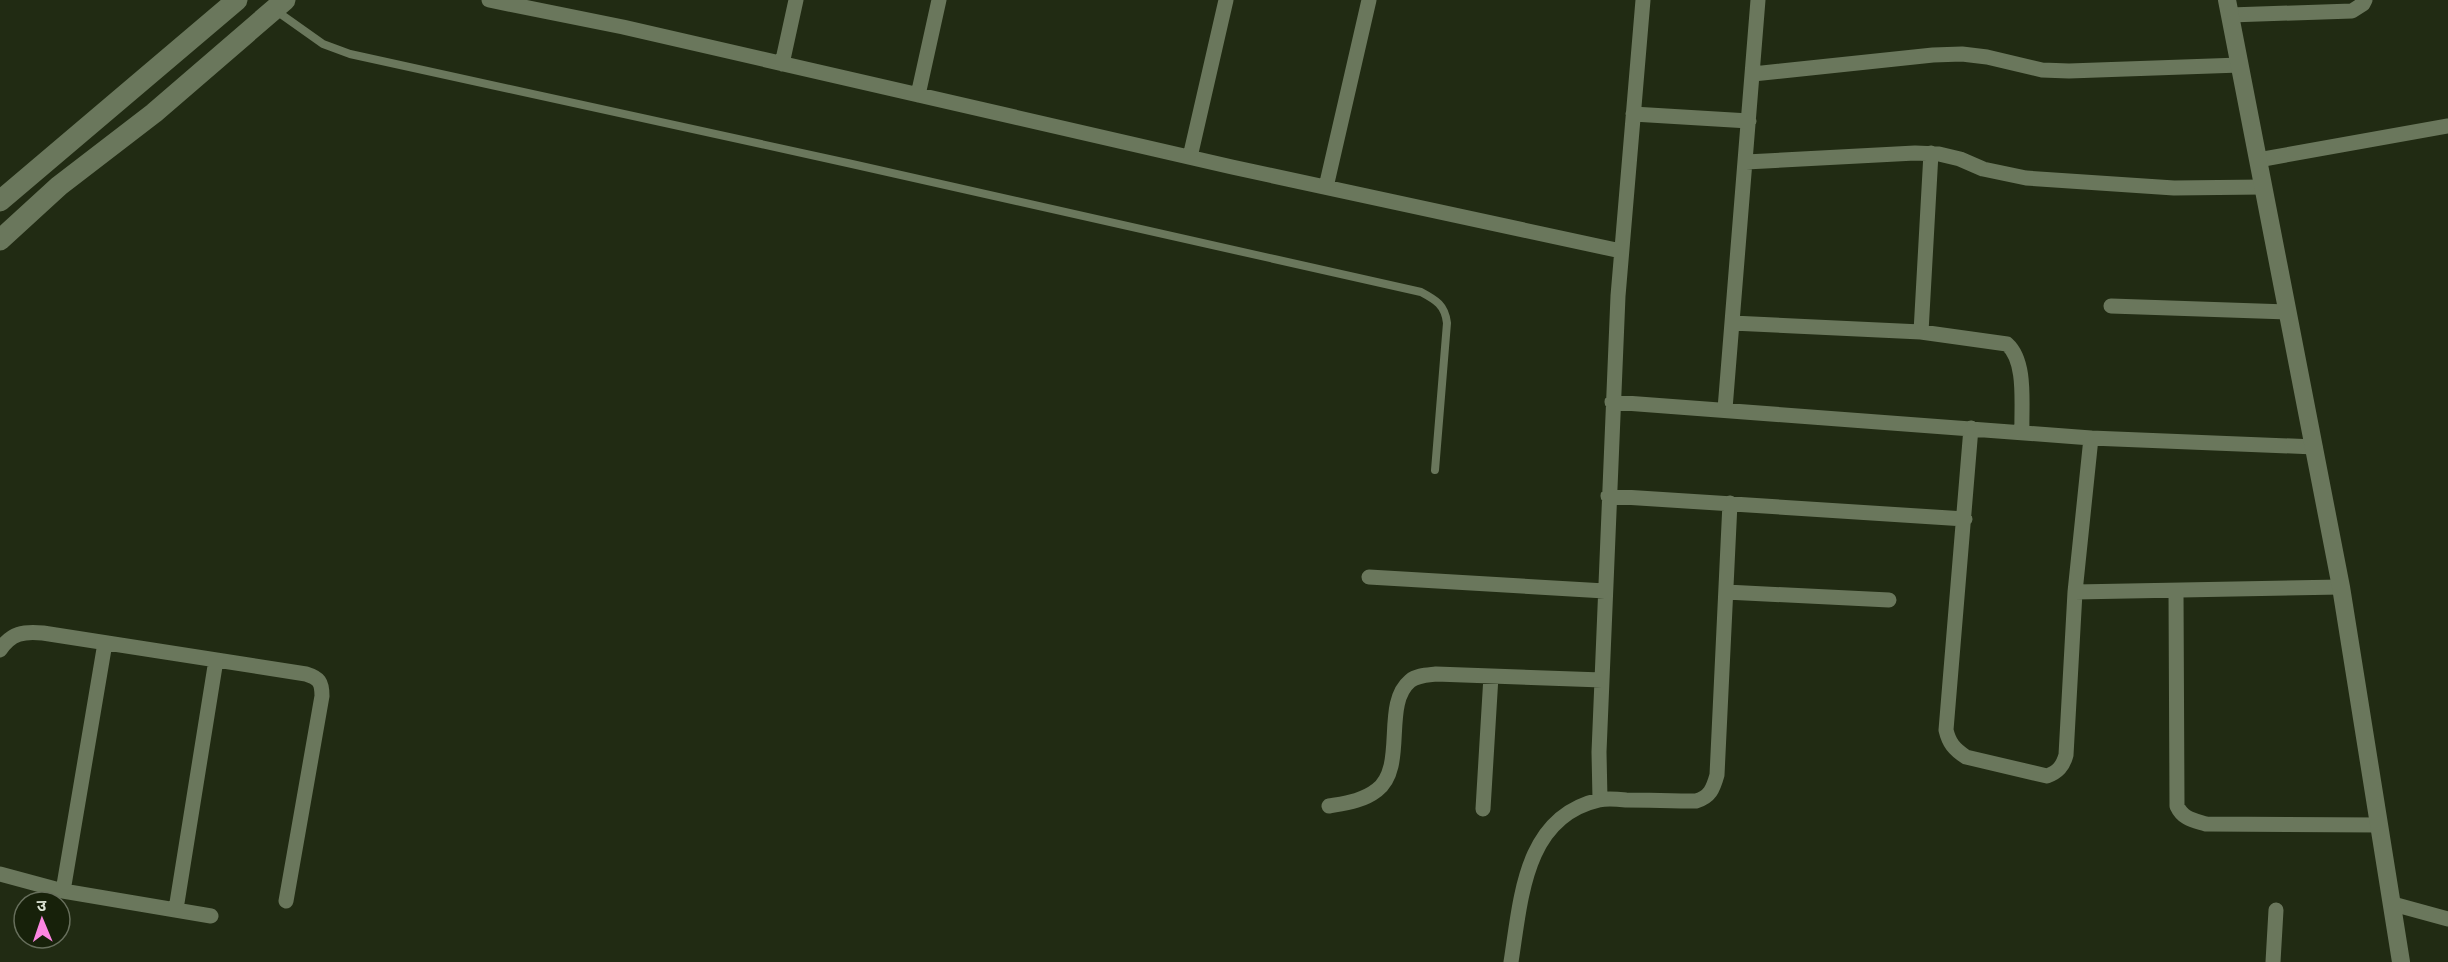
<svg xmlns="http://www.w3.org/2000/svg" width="2448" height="962" viewBox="0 0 2448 962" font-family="'DejaVu Sans','Noto Sans Devanagari',sans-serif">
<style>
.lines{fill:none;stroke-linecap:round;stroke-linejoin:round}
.service{stroke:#6a775c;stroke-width:8}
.minor{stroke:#6a775c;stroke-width:15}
.tertiary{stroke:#6a775c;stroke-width:18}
.secondary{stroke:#6a775c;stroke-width:21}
</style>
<rect width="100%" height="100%" fill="#212b13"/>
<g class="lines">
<path class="service" d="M275,10L323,44L350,54L852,164L1421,292C1436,300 1445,305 1447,323L1435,470"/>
<path class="minor" d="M489,0L623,27L1232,167L1621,251
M2230,15L2352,11L2363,4L2365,0
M782,64L796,0
M1753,74L1933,55L1962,54L1987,57L2042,70L2069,71L2240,65
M918,95L939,0
M1633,114L1749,121
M1190,157L1226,0
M2258,160L2448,126
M1746,162L1915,153L1939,154L1960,159L1983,169L2026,178L2174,188L2263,187
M1326,187L1369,0
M2111,306L2288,312
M1732,323L1921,332L2007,344C2027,362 2021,405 2022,432
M1921,332L1931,153
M1612,402L2091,438L2315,447
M1725,409L1758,0
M1971,428L1946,730C1949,743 1954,749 1966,757L2047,776C2058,772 2063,766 2066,755L2075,592L2091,438
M1608,496L1965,519
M1369,577L1605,591
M2176,591L2177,806C2183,819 2193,820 2206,824L2380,825
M1726,592L1889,600
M2075,592L2341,587
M0,650C11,633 24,631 43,633L306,674C319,678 322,682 322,696L286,901
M1600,799L1599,752L1618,296L1643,0
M1329,806C1346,803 1363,801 1377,790C1407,767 1382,704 1410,681C1417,675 1428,675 1436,674L1602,680
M1483,809L1491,676
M0,874L63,891L211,916
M63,891L105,643
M2393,904L2448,919
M176,909L216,660
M1511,962C1521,899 1524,817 1599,800C1607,798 1617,799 1626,800C1649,800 1672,801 1696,801C1710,797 1713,789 1717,775L1730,503
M2273,962L2276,910"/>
<path class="tertiary" d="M2227,0L2341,587L2401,962"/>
<path class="secondary" d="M0,201L237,0
M0,240L59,186L154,113L285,0"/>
</g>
<g transform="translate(42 920) rotate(358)"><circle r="28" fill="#17210a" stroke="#676f5c" stroke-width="1.5"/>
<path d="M0-4.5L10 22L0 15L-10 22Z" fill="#fd86e2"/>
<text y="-9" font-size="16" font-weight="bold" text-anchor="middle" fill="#dee5d6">उ</text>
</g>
</svg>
